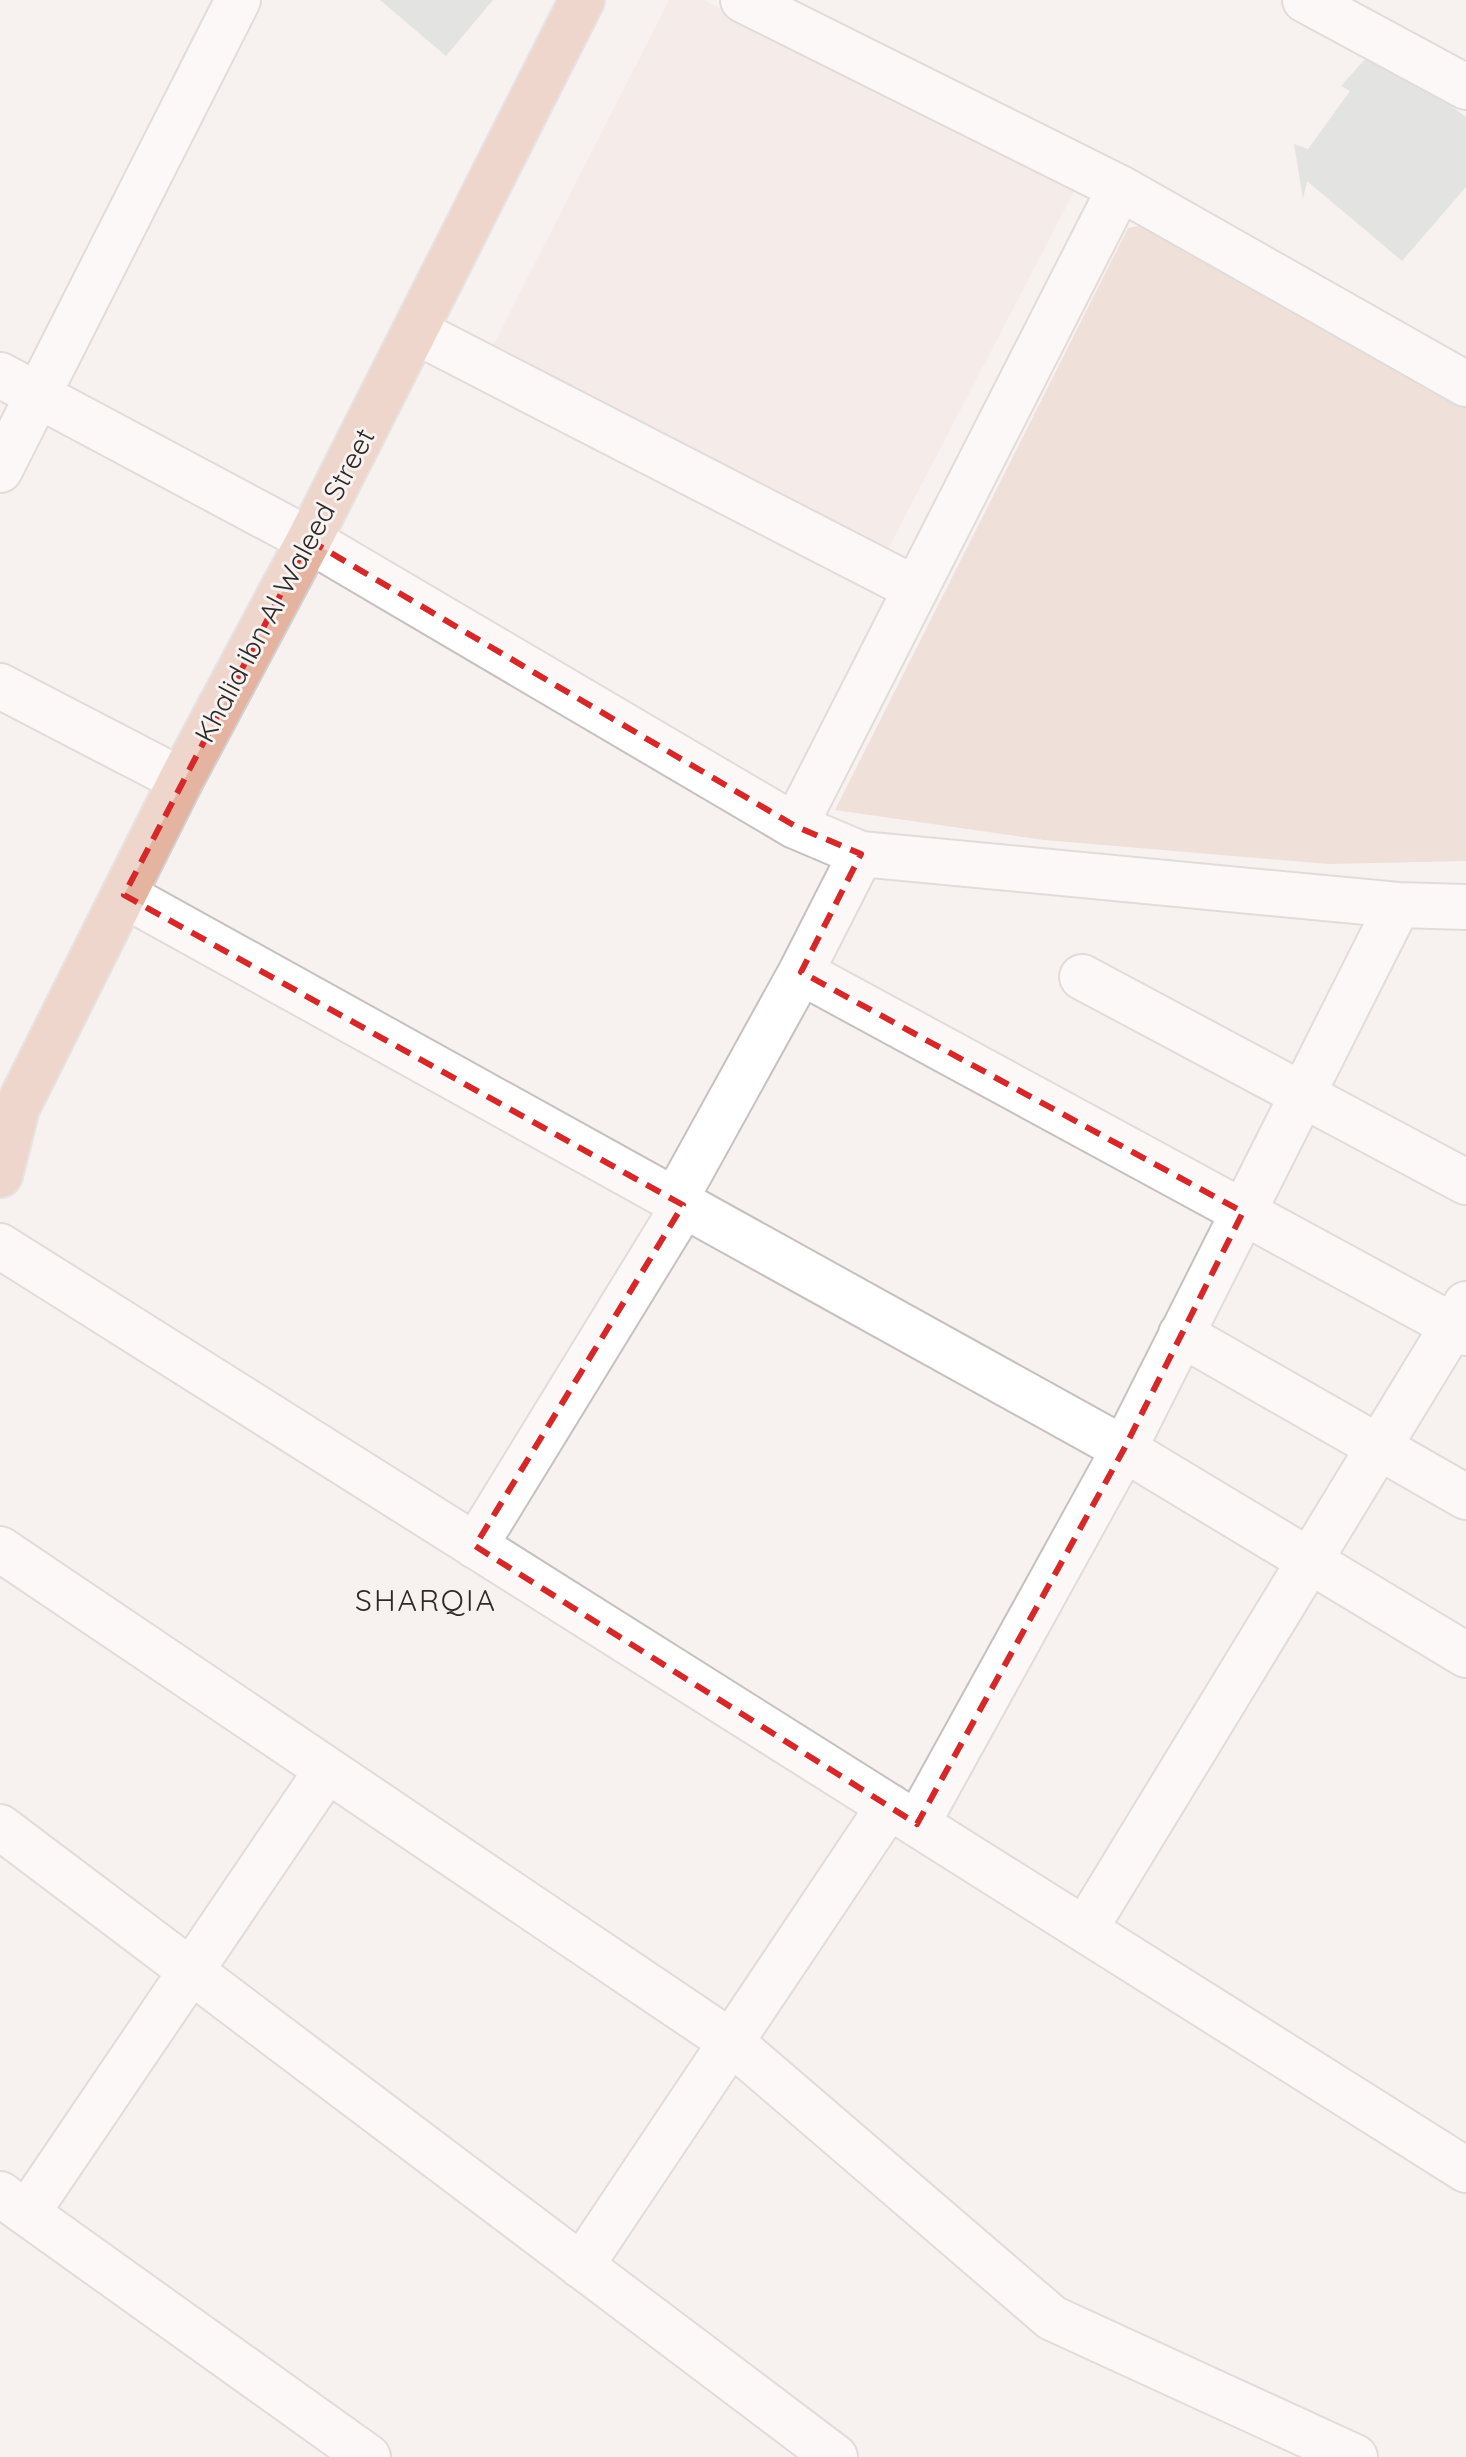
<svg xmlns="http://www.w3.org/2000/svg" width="1466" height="2457" viewBox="0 0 1466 2457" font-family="Quicksand,sans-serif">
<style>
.built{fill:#f1e4df}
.green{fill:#e4c9bf}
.building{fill:#cbd0d0}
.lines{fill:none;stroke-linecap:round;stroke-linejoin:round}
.minor-casing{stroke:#c6c1bf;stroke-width:48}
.primary-casing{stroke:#d1d0d0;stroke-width:48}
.minor{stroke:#fff;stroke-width:44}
.primary{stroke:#e5b4a0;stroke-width:44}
.marked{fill:none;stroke:#d62828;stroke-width:6;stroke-dasharray:16 10;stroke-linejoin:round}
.labels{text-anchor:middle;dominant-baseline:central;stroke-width:6;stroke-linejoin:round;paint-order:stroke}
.street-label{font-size:28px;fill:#2c2a29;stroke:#f7f2f0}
.neighbourhood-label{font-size:30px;letter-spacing:2px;fill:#2c2a29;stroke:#f7f2f0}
</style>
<rect width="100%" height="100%" fill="#f7f2f0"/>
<path class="built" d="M669,0H704L1076,188L887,551L488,355Z"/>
<path class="green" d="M1160,222L1466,399V861L1328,864L1044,840L835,810L1128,228Z"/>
<path class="building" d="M380,0H493L446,56Z
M1374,49L1466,117V187L1402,261L1307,181L1303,199L1294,144L1308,149L1350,91L1341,86Z"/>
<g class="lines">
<g class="minor-casing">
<path id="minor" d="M743,0L1120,188L1466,384
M1305,0L1466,87
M415,331L916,589
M0,375L309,540L795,826L861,854L1398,905L1466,907
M0,470L238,0
M0,686L181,780
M795,826L1120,188
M124,895L1124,1449L1466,1655
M801,972L1466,1333
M1082,977L1466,1182
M675,1200L801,972L861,854
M0,1246L1466,2170
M1181,1334L1466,1497
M475,1546L684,1205
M0,1549L731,2042L1052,2318L1355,2457
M917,1824L1124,1449L1398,905
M0,1827L835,2457
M1085,1929L1466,1304
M0,2194L368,2457
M27,2213L327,1770
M581,2266L889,1806"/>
</g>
<g class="primary-casing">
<path id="primary" d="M0,1175L17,1108L181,780L309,540L582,0"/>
</g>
<use href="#minor" class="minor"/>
<use href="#primary" class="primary"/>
</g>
<path d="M0 0H1466V2457H0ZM309,540L795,826L861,854L801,972L1243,1212L1124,1449L917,1824L475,1546L683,1205L124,895Z" fill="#f7f2f0" fill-opacity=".55" fill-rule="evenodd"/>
<path class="marked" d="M309,540L795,826L861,854L801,972L1243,1212L1124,1449L917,1824L475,1546L683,1205L124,895Z"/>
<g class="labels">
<g class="street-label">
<text transform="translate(284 585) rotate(-62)">Khalid ibn Al Waleed Street</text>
</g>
<g class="neighbourhood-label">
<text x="426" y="1600">SHARQIA</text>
</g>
</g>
</svg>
